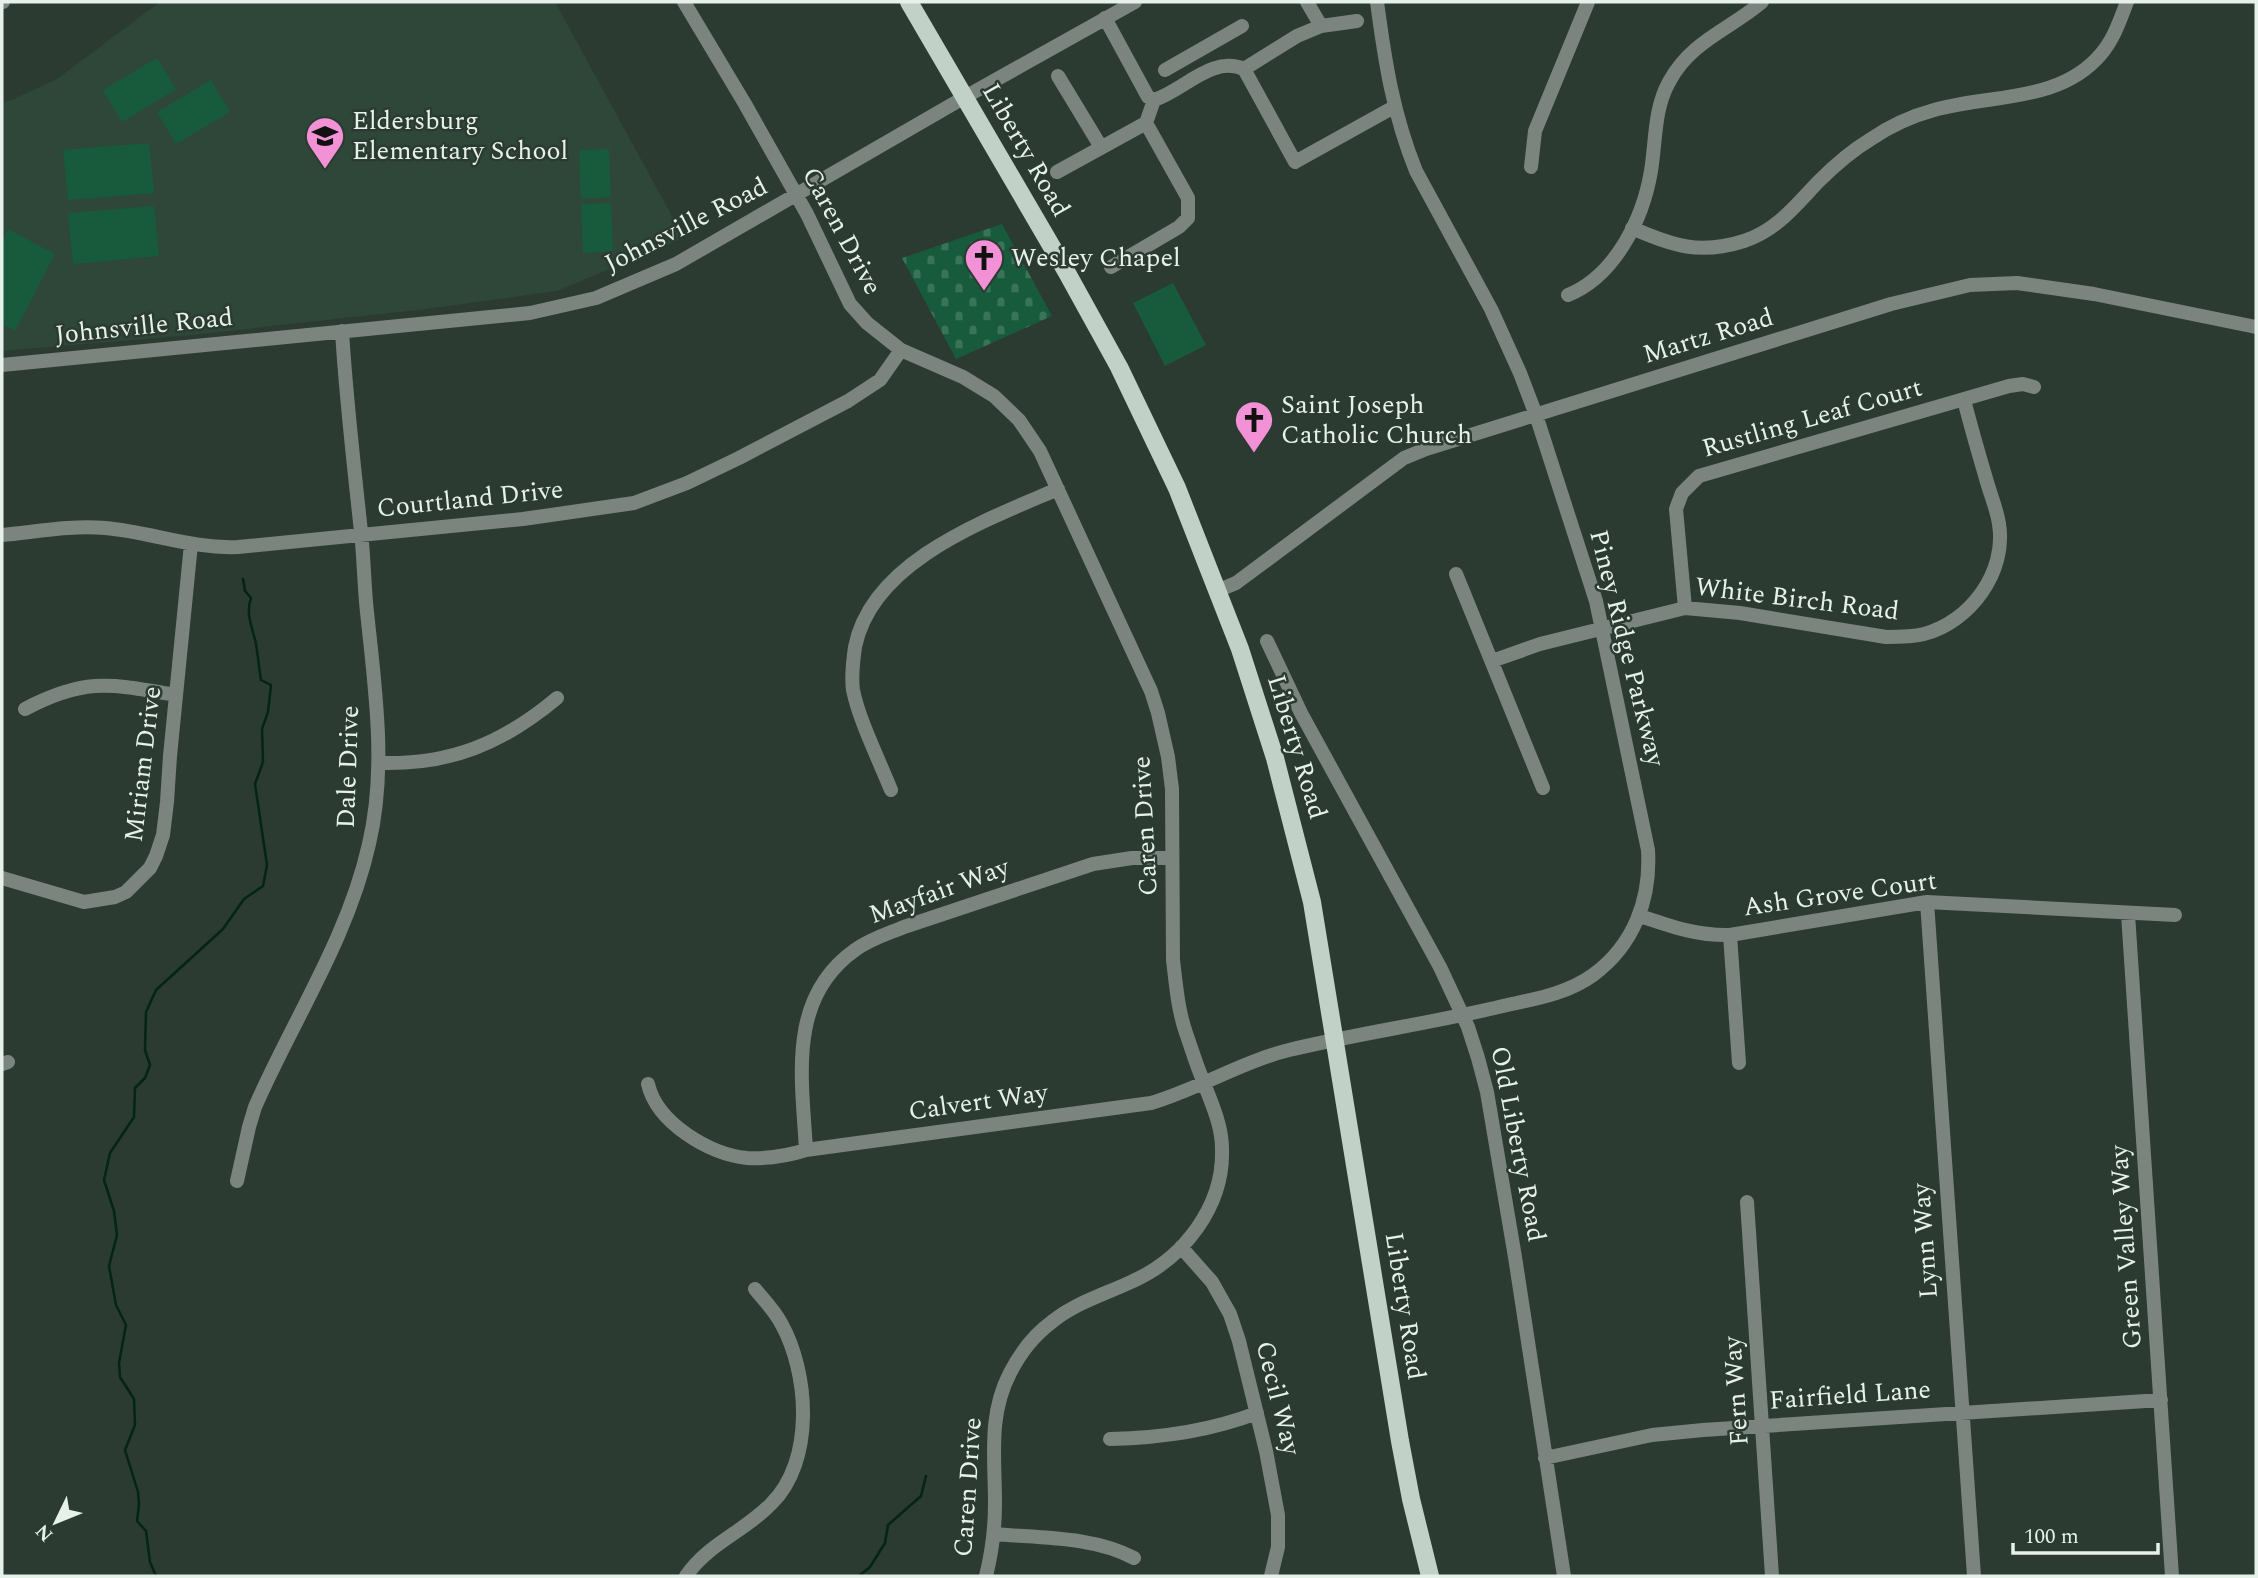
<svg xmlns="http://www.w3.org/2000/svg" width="2258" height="1578" viewBox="0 0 2258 1578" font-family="Spectral,serif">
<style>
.built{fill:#2f4739}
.cemetery{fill:url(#cemetery-stones)}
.pitch{fill:#175b3c}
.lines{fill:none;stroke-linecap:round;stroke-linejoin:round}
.stream{stroke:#042415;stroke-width:2.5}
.minor{stroke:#7c847f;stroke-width:14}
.major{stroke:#c1d1c7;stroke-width:18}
.labels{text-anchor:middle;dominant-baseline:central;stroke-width:5;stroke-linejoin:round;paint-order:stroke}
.poi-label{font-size:26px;fill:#e7f1eb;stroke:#2b3b32;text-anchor:start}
.street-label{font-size:26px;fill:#e7f1eb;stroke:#2b3b32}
</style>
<defs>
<pattern id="cemetery-stones" width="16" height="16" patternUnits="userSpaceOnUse" patternTransform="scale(1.75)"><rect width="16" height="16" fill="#175b3c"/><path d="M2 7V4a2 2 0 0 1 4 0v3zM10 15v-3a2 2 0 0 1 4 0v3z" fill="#397358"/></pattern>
</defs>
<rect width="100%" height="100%" fill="#2b3b32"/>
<path class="built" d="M160,2H555L684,238L557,291L426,309L192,335L2,351V103L14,99L57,79Z"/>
<path class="cemetery" d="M1002,224L1052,316L956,359L902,258Z"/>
<path class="pitch" d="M157,58L176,89L122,122L103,90Z
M211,80L230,112L176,144L157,112Z
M149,143L154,193L68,200L63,150Z
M609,149L611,197L581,199L579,150Z
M611,203L613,251L583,253L581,204Z
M154,206L159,256L73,264L68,213Z
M8,229L55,254L15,331L2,324V242Z
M1173,283L1206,345L1165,366L1133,303Z"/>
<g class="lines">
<path class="stream" d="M156,1576L150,1562L146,1531L137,1521L139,1504L138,1492L125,1450L135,1425L134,1399L120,1377L119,1363L126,1325L116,1305L109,1266L117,1235L114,1211L104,1180L110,1153L134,1117L135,1088L145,1078L150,1065L145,1050L146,1012L156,990L223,929L244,899L263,886L267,865L255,784L263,762L262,729L268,712L271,685L261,680C259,668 258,656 256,644C253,629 245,614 251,598L245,591L243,579
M859,1576L870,1567L885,1543L888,1525L921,1496L926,1476"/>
<path class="minor" d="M2,2H3
M684,2L745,104L807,214L850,304L867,323L901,350L963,377L994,396L1019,420L1040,451L1151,691L1158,713L1168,757L1172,789L1173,960C1176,985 1178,1010 1186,1033C1192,1050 1197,1067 1204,1083C1212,1105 1222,1125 1222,1149C1224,1206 1184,1258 1133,1281C1106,1294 1077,1302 1053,1321C1034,1335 1020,1353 1010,1373C988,1415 995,1458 995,1503C995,1528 992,1552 986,1576
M1307,2L1321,26
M1105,18L1148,97L1154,100
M1244,69L1297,36L1321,26L1357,21
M1165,70L1242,26
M1058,76L1101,147
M1154,100C1183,91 1212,55 1244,69L1295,162L1394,107
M1531,167L1535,131L1588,2
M1057,172L1146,123L1154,100
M1632,228C1673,246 1700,255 1744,241C1777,230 1795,206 1818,182C1834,166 1851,151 1871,139C1890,126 1912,116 1934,110C1990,94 2060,103 2101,54C2114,39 2120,20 2127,2
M1111,267L1179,227L1188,218V198L1146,123
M1568,295C1615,276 1643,219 1651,171C1656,140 1654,109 1669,82C1691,41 1729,30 1762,2
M2,365L530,313L596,298L676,264L965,97L1135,2
M2,535C35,532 71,525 105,528C151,532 192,549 238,547L523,519L634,503L687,483L739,458L848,401L880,380L901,350
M1456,574L1543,788
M1219,590L1236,583L1404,458L1426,449L1891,304L1970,285L2017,283L2094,294L2256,327
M1685,608L1676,509L1682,493L1699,476L2009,386L2023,384L2034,387
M1267,641L1301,713L1440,967L1468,1027L1478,1058L1487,1092L1515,1257L1564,1576
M1492,661L1540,644L1685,608L1740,613L1886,637C1899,637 1912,637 1924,634C1970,622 2007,572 1999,524C1997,510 1991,496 1987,482C1979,455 1971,427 1964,400
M25,709C86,677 111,684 176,695
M379,763C450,765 502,744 557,698
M891,790C879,760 859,720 853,690C851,676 853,661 855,647C872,561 986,520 1058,489
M2,878L84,902L115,897L126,892L150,868L156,856L163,835L167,802L170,756L191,544
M1927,902L1974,1576
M2128,914L2172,1576
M1640,916C1670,926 1697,936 1730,935L1927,902L2175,915
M1730,935L1739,1063
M2,1064L8,1062
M648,1084C657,1123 709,1154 747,1158C768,1159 787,1156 806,1150L1151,1103C1198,1089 1241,1062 1289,1050C1360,1033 1432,1023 1503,1006C1534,999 1567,994 1593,975C1634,945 1651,899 1648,850L1596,601L1536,415L1520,373L1491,309L1416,171C1393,114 1385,62 1377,2
M806,1150C802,1078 787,998 855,950C870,939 887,934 904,927L1093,864L1132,858H1171
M237,1181L249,1127L255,1107C293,1020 348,938 369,844C387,768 375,689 367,612C364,585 364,559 361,532C354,465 346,399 342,331
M1747,1202L1772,1576
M1181,1247L1212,1282L1230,1314L1239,1341L1266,1451L1278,1515V1547L1271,1576
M1110,1439C1160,1438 1210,1431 1257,1413
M1545,1458L1652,1435L1703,1430L2161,1400
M994,1534C1039,1538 1093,1536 1134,1558
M686,1576C709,1543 744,1532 771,1504C815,1461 809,1373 781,1323C774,1310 764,1300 755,1289"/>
<path class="major" d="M909,2L1066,271L1119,367L1177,488L1240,649L1275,758L1312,902L1400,1441L1411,1499L1430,1576"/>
</g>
<defs>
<g id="school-pin" transform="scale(2.0125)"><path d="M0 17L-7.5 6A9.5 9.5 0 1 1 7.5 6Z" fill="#f391d6" stroke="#2b3b32"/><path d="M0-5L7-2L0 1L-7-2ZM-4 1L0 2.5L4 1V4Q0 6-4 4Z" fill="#111"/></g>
<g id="church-pin" transform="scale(2.0125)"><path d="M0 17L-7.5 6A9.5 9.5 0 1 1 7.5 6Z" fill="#f391d6" stroke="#2b3b32"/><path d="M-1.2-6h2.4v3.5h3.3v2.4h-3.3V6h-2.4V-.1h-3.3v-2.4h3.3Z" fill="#111"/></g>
</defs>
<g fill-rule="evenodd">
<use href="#school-pin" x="325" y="136"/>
<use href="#church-pin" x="984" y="258"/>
<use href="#church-pin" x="1254" y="420"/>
</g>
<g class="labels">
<g class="poi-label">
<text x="352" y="121">Eldersburg<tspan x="352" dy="30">Elementary School</tspan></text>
<text x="1011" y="258">Wesley Chapel</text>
<text x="1281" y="405">Saint Joseph<tspan x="1281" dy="30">Catholic Church</tspan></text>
</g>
<g class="street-label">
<text transform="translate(1026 150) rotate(60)">Liberty Road</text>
<text transform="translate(686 225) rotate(-27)">Johnsville Road</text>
<text transform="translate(842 231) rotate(62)">Caren Drive</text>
<text transform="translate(144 326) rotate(-6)">Johnsville Road</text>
<text transform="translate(1708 336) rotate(-17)">Martz Road</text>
<text transform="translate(1812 418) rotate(-16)">Rustling Leaf Court</text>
<text transform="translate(470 499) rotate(-6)">Courtland Drive</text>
<text transform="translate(1797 599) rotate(7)">White Birch Road</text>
<text transform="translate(1627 648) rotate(76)">Piney Ridge Parkway</text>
<text transform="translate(1297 747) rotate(73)">Liberty Road</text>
<text transform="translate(143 764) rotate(-83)">Miriam Drive</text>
<text transform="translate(348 767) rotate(-88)">Dale Drive</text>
<text transform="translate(1145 826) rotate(-93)">Caren Drive</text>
<text transform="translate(939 891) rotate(-20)">Mayfair Way</text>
<text transform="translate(1840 894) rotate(-8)">Ash Grove Court</text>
<text transform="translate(978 1102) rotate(-8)">Calvert Way</text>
<text transform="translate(1518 1144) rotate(79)">Old Liberty Road</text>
<text transform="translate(1925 1241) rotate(-94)">Lynn Way</text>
<text transform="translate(2126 1247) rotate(-94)">Green Valley Way</text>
<text transform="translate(1405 1306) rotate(81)">Liberty Road</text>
<text transform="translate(1736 1391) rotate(-94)">Fern Way</text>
<text transform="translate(1850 1395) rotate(-4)">Fairfield Lane</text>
<text transform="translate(1278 1398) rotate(76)">Cecil Way</text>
<text transform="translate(968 1487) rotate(-86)">Caren Drive</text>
</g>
</g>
<rect width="2258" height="1578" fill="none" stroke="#e7f1eb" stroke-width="7"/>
<g transform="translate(56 1522) rotate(227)" stroke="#2b3b32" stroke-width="5" paint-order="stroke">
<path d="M0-5L12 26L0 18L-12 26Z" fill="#e7f1eb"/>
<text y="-10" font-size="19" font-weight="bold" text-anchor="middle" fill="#e7f1eb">N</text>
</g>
<path d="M2013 1543v10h145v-10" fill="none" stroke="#e7f1eb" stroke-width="3.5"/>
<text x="2024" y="1543" font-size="21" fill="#e7f1eb" stroke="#2b3b32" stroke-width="5" paint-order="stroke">100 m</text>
</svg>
